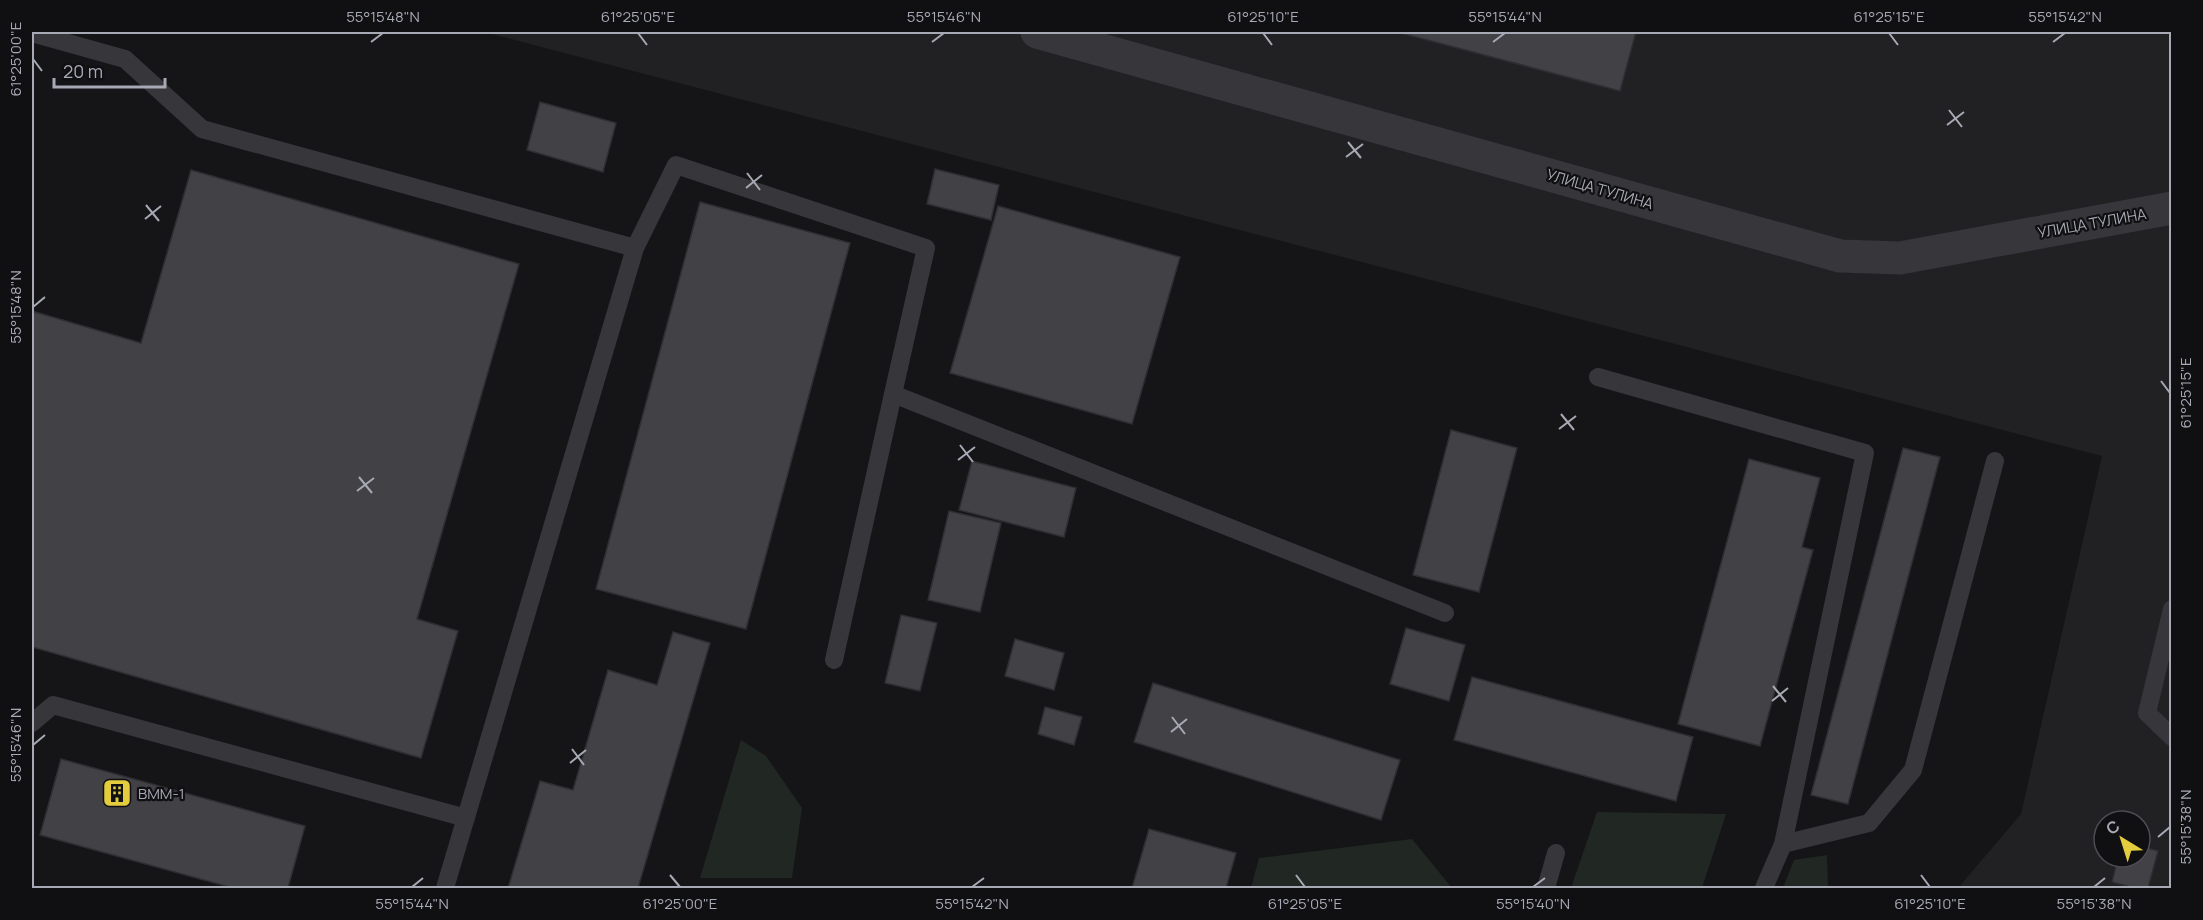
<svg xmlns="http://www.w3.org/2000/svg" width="2203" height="920" viewBox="0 0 2203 920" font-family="Manrope,sans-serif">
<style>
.built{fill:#212023;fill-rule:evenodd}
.green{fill:#212823}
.building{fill:#414146;stroke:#2f2e32;stroke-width:1.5}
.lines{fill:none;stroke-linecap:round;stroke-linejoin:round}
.service{stroke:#36363b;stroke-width:18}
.minor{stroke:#36363b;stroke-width:33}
.ticks{fill:none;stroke:#a7a9b5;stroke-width:2}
.labels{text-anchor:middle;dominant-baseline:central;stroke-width:4.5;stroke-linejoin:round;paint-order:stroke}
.street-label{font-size:15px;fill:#a7a9b5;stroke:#100f11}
.poi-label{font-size:15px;fill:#a7a9b5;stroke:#100f11;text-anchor:start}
.neatline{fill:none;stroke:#a7a9b5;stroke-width:2}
.ticks-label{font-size:15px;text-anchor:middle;fill:#a7a9b5}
</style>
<rect width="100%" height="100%" fill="#151416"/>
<path class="built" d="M484,32H2171V888H1958L2021,814L2102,456ZM2104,821H2140V857H2104Z"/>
<path class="green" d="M741,740L766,756L802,808L792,878H700Z
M1597,812L1726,814L1702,888H1571Z
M1412,839L1452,888H1251L1259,858Z
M1827,855L1828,888H1783L1794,860Z"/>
<path class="building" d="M1397,32H1636L1620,91Z
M540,102L616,123L603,172L527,150Z
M935,169L999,185L991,220L927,204Z
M191,170L519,264L417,619L458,631L421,758L32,647V311L141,343Z
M700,202L850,243L746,629L596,589Z
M998,206L1180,257L1132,424L950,373Z
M1451,430L1517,448L1479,592L1413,575Z
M1903,448L1940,457L1848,804L1811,795Z
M1749,459L1820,478L1802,547L1813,550L1760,746L1678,724Z
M972,461L1076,488L1064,537L959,510Z
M949,511L1001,523L980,612L928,600Z
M901,615L937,623L920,691L885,683Z
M1406,628L1465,645L1449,701L1390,684Z
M673,632L710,643L638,888H508L540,781L573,790L608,670L657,685Z
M1015,639L1064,653L1054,690L1005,676Z
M1472,677L1693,737L1676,801L1454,740Z
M1153,683L1400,760L1381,820L1134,742Z
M1045,707L1082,717L1074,745L1038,734Z
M61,759L305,826L288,888H233L40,835Z
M1149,829L1236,853L1226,888H1132Z
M2140,846L2158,851L2148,888H2134L2112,882L2118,857H2140Z"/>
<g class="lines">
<path class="service" d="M32,33L125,59L202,129L635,248L445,888
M635,248L676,165L926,248L893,394L1445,613
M1598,377L1865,453L1783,844
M2172,609L2147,713L2172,737
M834,660L893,394
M32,723L53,705L466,818
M1546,888L1556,853
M1764,888L1783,844L1869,823L1913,770L1995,461"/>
<path class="minor" d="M1037,32L1840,256L1900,258L2172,208"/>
</g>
<path class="ticks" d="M638,33L647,45M1263,33L1272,45M1889,33L1898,45M371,42L383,33M932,42L944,33M1493,42L1505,33M2053,42L2065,33M33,59L42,71M1949,110L1962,127M1947,125L1964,112M1348,142L1361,158M1346,157L1363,144M747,173L760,190M746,188L762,175M146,205L159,221M145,219L161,206M33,307L45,297M2161,381L2170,393M1561,414L1574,430M1559,429L1576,416M960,445L973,462M958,460L975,447M359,477L372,493M357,491L374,478M1773,686L1786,702M1772,701L1788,688M1172,717L1185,734M1171,732L1187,719M33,745L45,735M572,749L584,765M570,763L586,750M2158,837L2170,827M670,875L680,887M1296,875L1305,887M1921,875L1930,887M412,887L423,878M972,887L984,878M1533,887L1545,878M2094,887L2105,878"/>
<defs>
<g id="building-square" transform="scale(1.5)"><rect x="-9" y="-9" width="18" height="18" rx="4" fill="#e3cd3f" stroke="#100f11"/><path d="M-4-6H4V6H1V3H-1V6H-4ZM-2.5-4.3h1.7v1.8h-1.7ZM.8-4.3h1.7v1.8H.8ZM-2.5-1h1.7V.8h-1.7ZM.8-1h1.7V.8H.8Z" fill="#111"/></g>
</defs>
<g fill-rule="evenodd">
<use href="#building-square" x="117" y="793"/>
</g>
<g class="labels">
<g class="street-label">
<text transform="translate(1600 189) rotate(16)">УЛИЦА ТУЛИНА</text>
<text transform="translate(2092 223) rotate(-10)">УЛИЦА ТУЛИНА</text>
</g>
<g class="poi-label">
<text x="138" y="793">ВММ-1</text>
</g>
</g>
<rect width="2203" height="920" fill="none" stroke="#100f11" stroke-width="66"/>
<g transform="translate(2122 839) rotate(322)"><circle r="28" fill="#100f11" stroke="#4c4d53" stroke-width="1.5"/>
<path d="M0-4.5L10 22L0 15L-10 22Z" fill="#e3cd3f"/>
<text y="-9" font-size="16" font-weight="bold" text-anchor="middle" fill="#a7a9b5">С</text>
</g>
<path d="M54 78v9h111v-9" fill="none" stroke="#a7a9b5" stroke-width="3"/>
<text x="63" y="78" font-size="18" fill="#a7a9b5" stroke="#100f11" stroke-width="4.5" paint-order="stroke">20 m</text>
<rect x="33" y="33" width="2137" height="854" class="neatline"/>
<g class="ticks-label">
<text x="383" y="22">55°15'48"N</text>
<text x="638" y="22">61°25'05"E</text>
<text x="944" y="22">55°15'46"N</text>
<text x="1263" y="22">61°25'10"E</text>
<text x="1505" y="22">55°15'44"N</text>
<text x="1889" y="22">61°25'15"E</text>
<text x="2065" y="22">55°15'42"N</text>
<text transform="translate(16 59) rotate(-90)" y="5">61°25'00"E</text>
<text transform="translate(16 307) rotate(-90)" y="5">55°15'48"N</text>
<text transform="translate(2186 393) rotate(-90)" y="5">61°25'15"E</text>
<text transform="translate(16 745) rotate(-90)" y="5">55°15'46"N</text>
<text transform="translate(2186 827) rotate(-90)" y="5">55°15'38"N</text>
<text x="412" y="909">55°15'44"N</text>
<text x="680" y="909">61°25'00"E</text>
<text x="972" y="909">55°15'42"N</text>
<text x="1305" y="909">61°25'05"E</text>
<text x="1533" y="909">55°15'40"N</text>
<text x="1930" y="909">61°25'10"E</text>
<text x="2094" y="909">55°15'38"N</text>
</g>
</svg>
